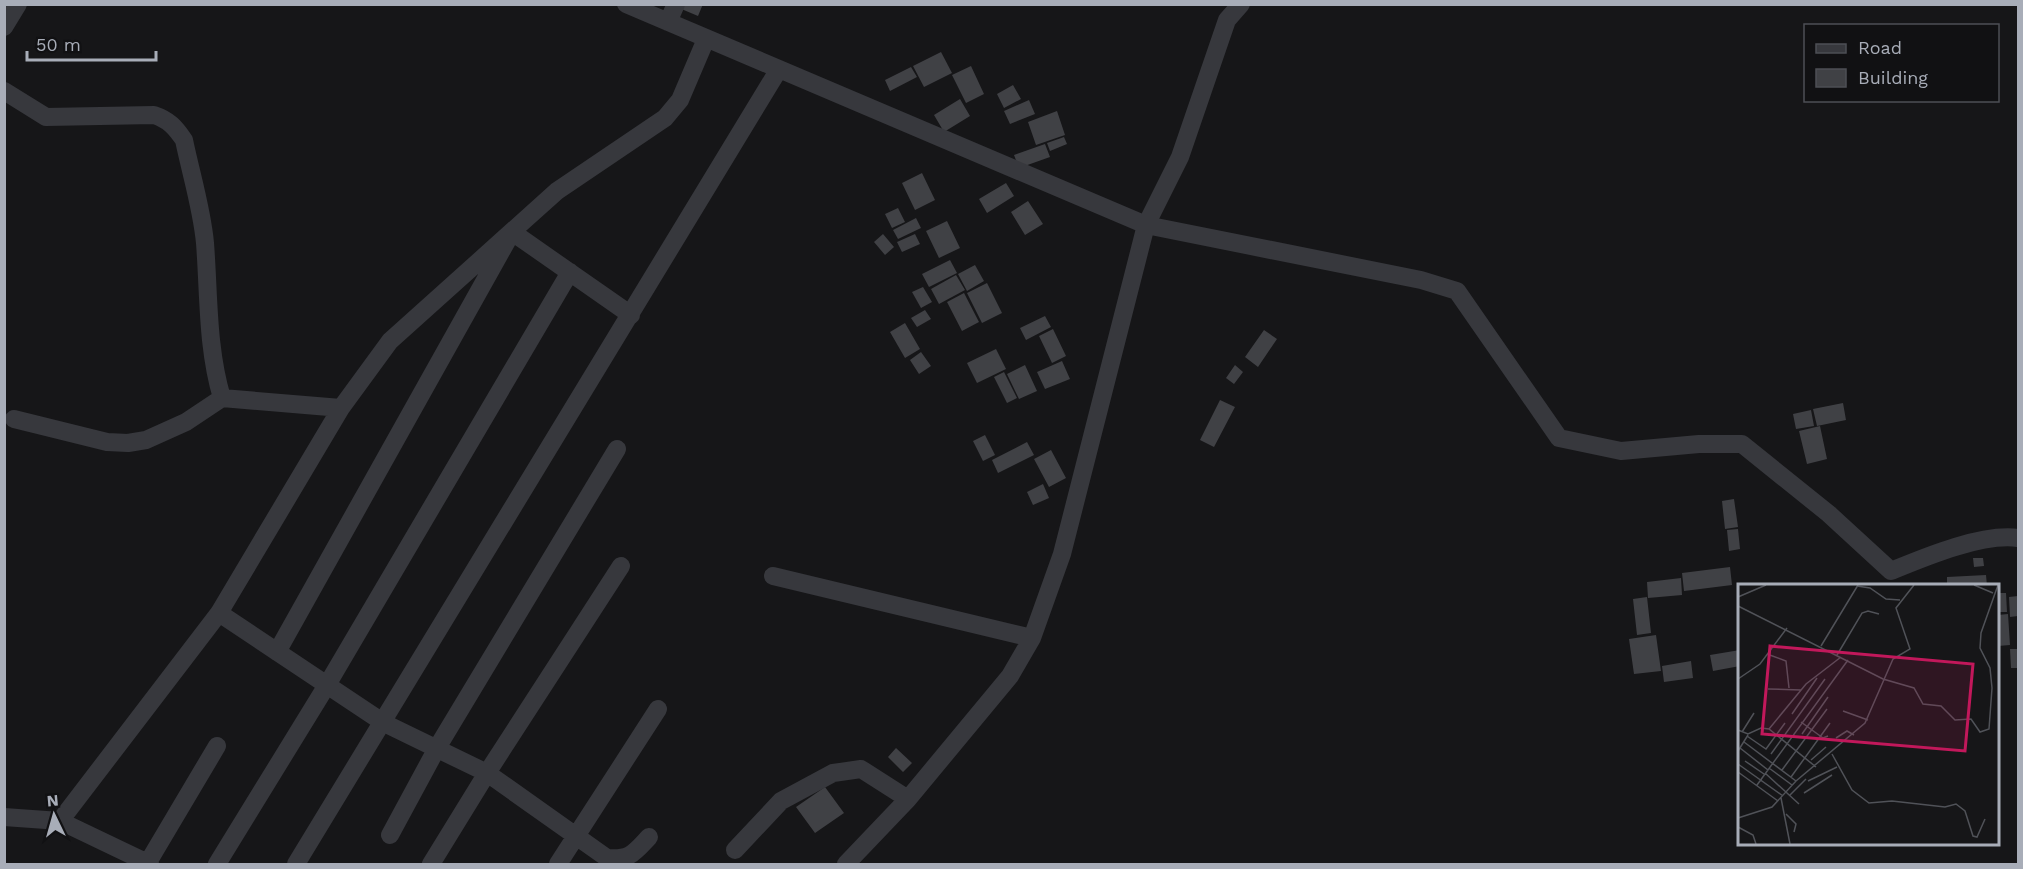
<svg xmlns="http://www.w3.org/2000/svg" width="2023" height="869" viewBox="0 0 2023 869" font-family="'Work Sans',sans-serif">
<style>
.building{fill:#404145}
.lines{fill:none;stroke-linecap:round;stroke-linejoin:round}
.street{stroke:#37383d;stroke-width:18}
.inset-road{fill:none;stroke:#505258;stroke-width:1.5}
.view{fill:#c2185b;fill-opacity:0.15;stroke:#c2185b;stroke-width:3}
.inset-edge{fill:none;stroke:#a8adb8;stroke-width:3}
</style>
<rect width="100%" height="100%" fill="#161618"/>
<path class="building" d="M681,4H703L698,16L679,8Z
M941,52L952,73L924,87L913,66Z
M971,66L984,94L966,103L952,75Z
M911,67L917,77L890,91L885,80Z
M1013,85L1021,99L1004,108L997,94Z
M960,99L970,116L944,132L934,115Z
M1029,100L1035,114L1010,124L1004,111Z
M1057,111L1065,135L1036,145L1028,122Z
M1064,137L1067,144L1050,151L1047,143Z
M1045,144L1050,157L1019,168L1014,155Z
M922,173L935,200L915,210L902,183Z
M1006,183L1014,196L987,213L979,199Z
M1028,201L1043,224L1025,235L1011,212Z
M898,208L905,222L892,228L885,214Z
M916,218L921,228L898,239L893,230Z
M947,221L960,248L939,258L926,231Z
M883,234L894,247L885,255L874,242Z
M915,234L920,244L902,252L897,242Z
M950,260L957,273L929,287L922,274Z
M975,265L984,281L967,291L958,274Z
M956,275L965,290L939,304L931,289Z
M987,283L1002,313L982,323L967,293Z
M923,287L932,302L921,308L912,292Z
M964,293L979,322L962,331L947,302Z
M925,310L931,319L917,327L911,318Z
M1045,316L1051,327L1026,340L1020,328Z
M905,323L920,349L905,358L890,332Z
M1053,329L1066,356L1052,363L1039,336Z
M1264,330L1277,339L1258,367L1245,357Z
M996,349L1006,369L977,383L967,363Z
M921,352L931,366L919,374L910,360Z
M1062,361L1070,379L1045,389L1037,372Z
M1025,365L1037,391L1019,399L1007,374Z
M1235,365L1243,372L1234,384L1226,378Z
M1004,372L1017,398L1007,403L994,377Z
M1220,400L1235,407L1214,447L1200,440Z
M1843,403L1846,420L1817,426L1813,409Z
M1811,410L1814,426L1796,429L1793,414Z
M1820,426L1827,459L1807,464L1799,431Z
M985,435L995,455L983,461L973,441Z
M1027,442L1034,455L998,473L992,460Z
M1051,450L1066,478L1049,487L1034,459Z
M1043,484L1049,498L1033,505L1027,492Z
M1734,499L1738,527L1725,529L1722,501Z
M1738,529L1740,549L1729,551L1727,530Z
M1973,558H1983L1984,566L1974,567Z
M1730,567L1732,585L1684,591L1682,573Z
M1986,575L1987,586H1947V577Z
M1681,578L1682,595L1648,598L1647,582Z
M1998,593H2006L2007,612H1998Z
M2018,596V616L2010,617L2009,597Z
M1647,597L1651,633L1637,635L1633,599Z
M2008,614L2010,645L1998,646V615Z
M1656,635L1661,671L1634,674L1629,639Z
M2010,649H2018V668H2011Z
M1740,650V666L1713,671L1710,655Z
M1691,661L1693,678L1664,682L1662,666Z
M896,748L912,763L903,772L888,757Z
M825,787L844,813L815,833L796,807Z"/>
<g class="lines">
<path class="street" d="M626,4L1146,225L1421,280L1457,291L1559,438L1621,451L1699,444H1742L1829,514L1891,571C1925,557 1982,533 2018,538
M668,22L676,4
M4,27L18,4
M4,91L46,117L154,115C169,120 175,127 184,140C191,174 202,209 205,243C209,295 207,348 222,398
M14,419L107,442L128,443L146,440L186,422L222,398L341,408
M773,576L1032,638
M219,613L384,723L487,773L607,858C630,860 634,853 649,837
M277,652L512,232L631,315
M4,817L60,821L150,864
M60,821L219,613L341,408L390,341L557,191L665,118L680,100L706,39
M390,835L437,748L617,449
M735,850L781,801L833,773L861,769L908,799
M147,864L217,746
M217,864L327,685L570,272
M296,864L779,69
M431,864L487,773L621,566
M558,864L658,709
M846,864L908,799L1010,676L1032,638L1062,554L1146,225L1180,157L1227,20L1241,4"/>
</g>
<g transform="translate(1738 584)">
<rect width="261" height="261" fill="#161618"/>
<path class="inset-road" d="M236,1L255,9M119,2L132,4L148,15L162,16M0,13L28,1M0,22L145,95L176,104L185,120L203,122L217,136L233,135L242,148L251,145L254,104L252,84L242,64L243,49L260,1M83,62L120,1M29,70L48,77L51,104M99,71L124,29L130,27L141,30M0,95L22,80L49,44M30,105L63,106M105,127L130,136M54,130L79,94M63,138L85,154L90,152M31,145L68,100L103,73M0,146L10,150L23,144L31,145L78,183M4,148L16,129M64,150L90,113M9,152L28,165L47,139M98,154L109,147L116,151M6,158L58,197M2,164L30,186M0,167L10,151M33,170L87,95M94,170L114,206L131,219L154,217L207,223L218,220L227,227L235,252L239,253L247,235M73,176L88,163M7,177L26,190M0,180L45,212M31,184L54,201M44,186L89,125M0,188L40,217M27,189L61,220M53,193L92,139M70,197L99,183M19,201L110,76M66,209L94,191M52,211L68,195M43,214L52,260M48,230L58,240L56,248M0,234L34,223L58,197L127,139L155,75L172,65L158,24L176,1M0,243L15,251L18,260"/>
<path class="view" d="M32,62L235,80L227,167L24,150Z"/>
<rect width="261" height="261" class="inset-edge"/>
</g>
<rect width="2023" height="869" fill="none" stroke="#a8adb8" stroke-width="12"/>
<rect x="1804" y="24" width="195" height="78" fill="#111113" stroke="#4d4f55" stroke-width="1.5"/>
<rect x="1816" y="44" width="30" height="9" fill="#37383d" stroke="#4d4f55" stroke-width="1.5"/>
<text x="1858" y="54" font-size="18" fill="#a8adb8">Road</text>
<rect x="1816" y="69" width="30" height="18" fill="#404145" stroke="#4d4f55" stroke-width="1.5"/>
<text x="1858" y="84" font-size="18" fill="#a8adb8">Building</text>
<g transform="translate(54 815) rotate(355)" stroke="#111113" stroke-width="4.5" paint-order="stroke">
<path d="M0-4.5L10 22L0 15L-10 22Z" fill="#a8adb8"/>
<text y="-9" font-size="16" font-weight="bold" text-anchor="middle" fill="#a8adb8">N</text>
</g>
<path d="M27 51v9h129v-9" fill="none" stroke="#a8adb8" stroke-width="3"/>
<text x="36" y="51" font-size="18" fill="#a8adb8" stroke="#111113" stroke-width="4.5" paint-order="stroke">50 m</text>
</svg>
